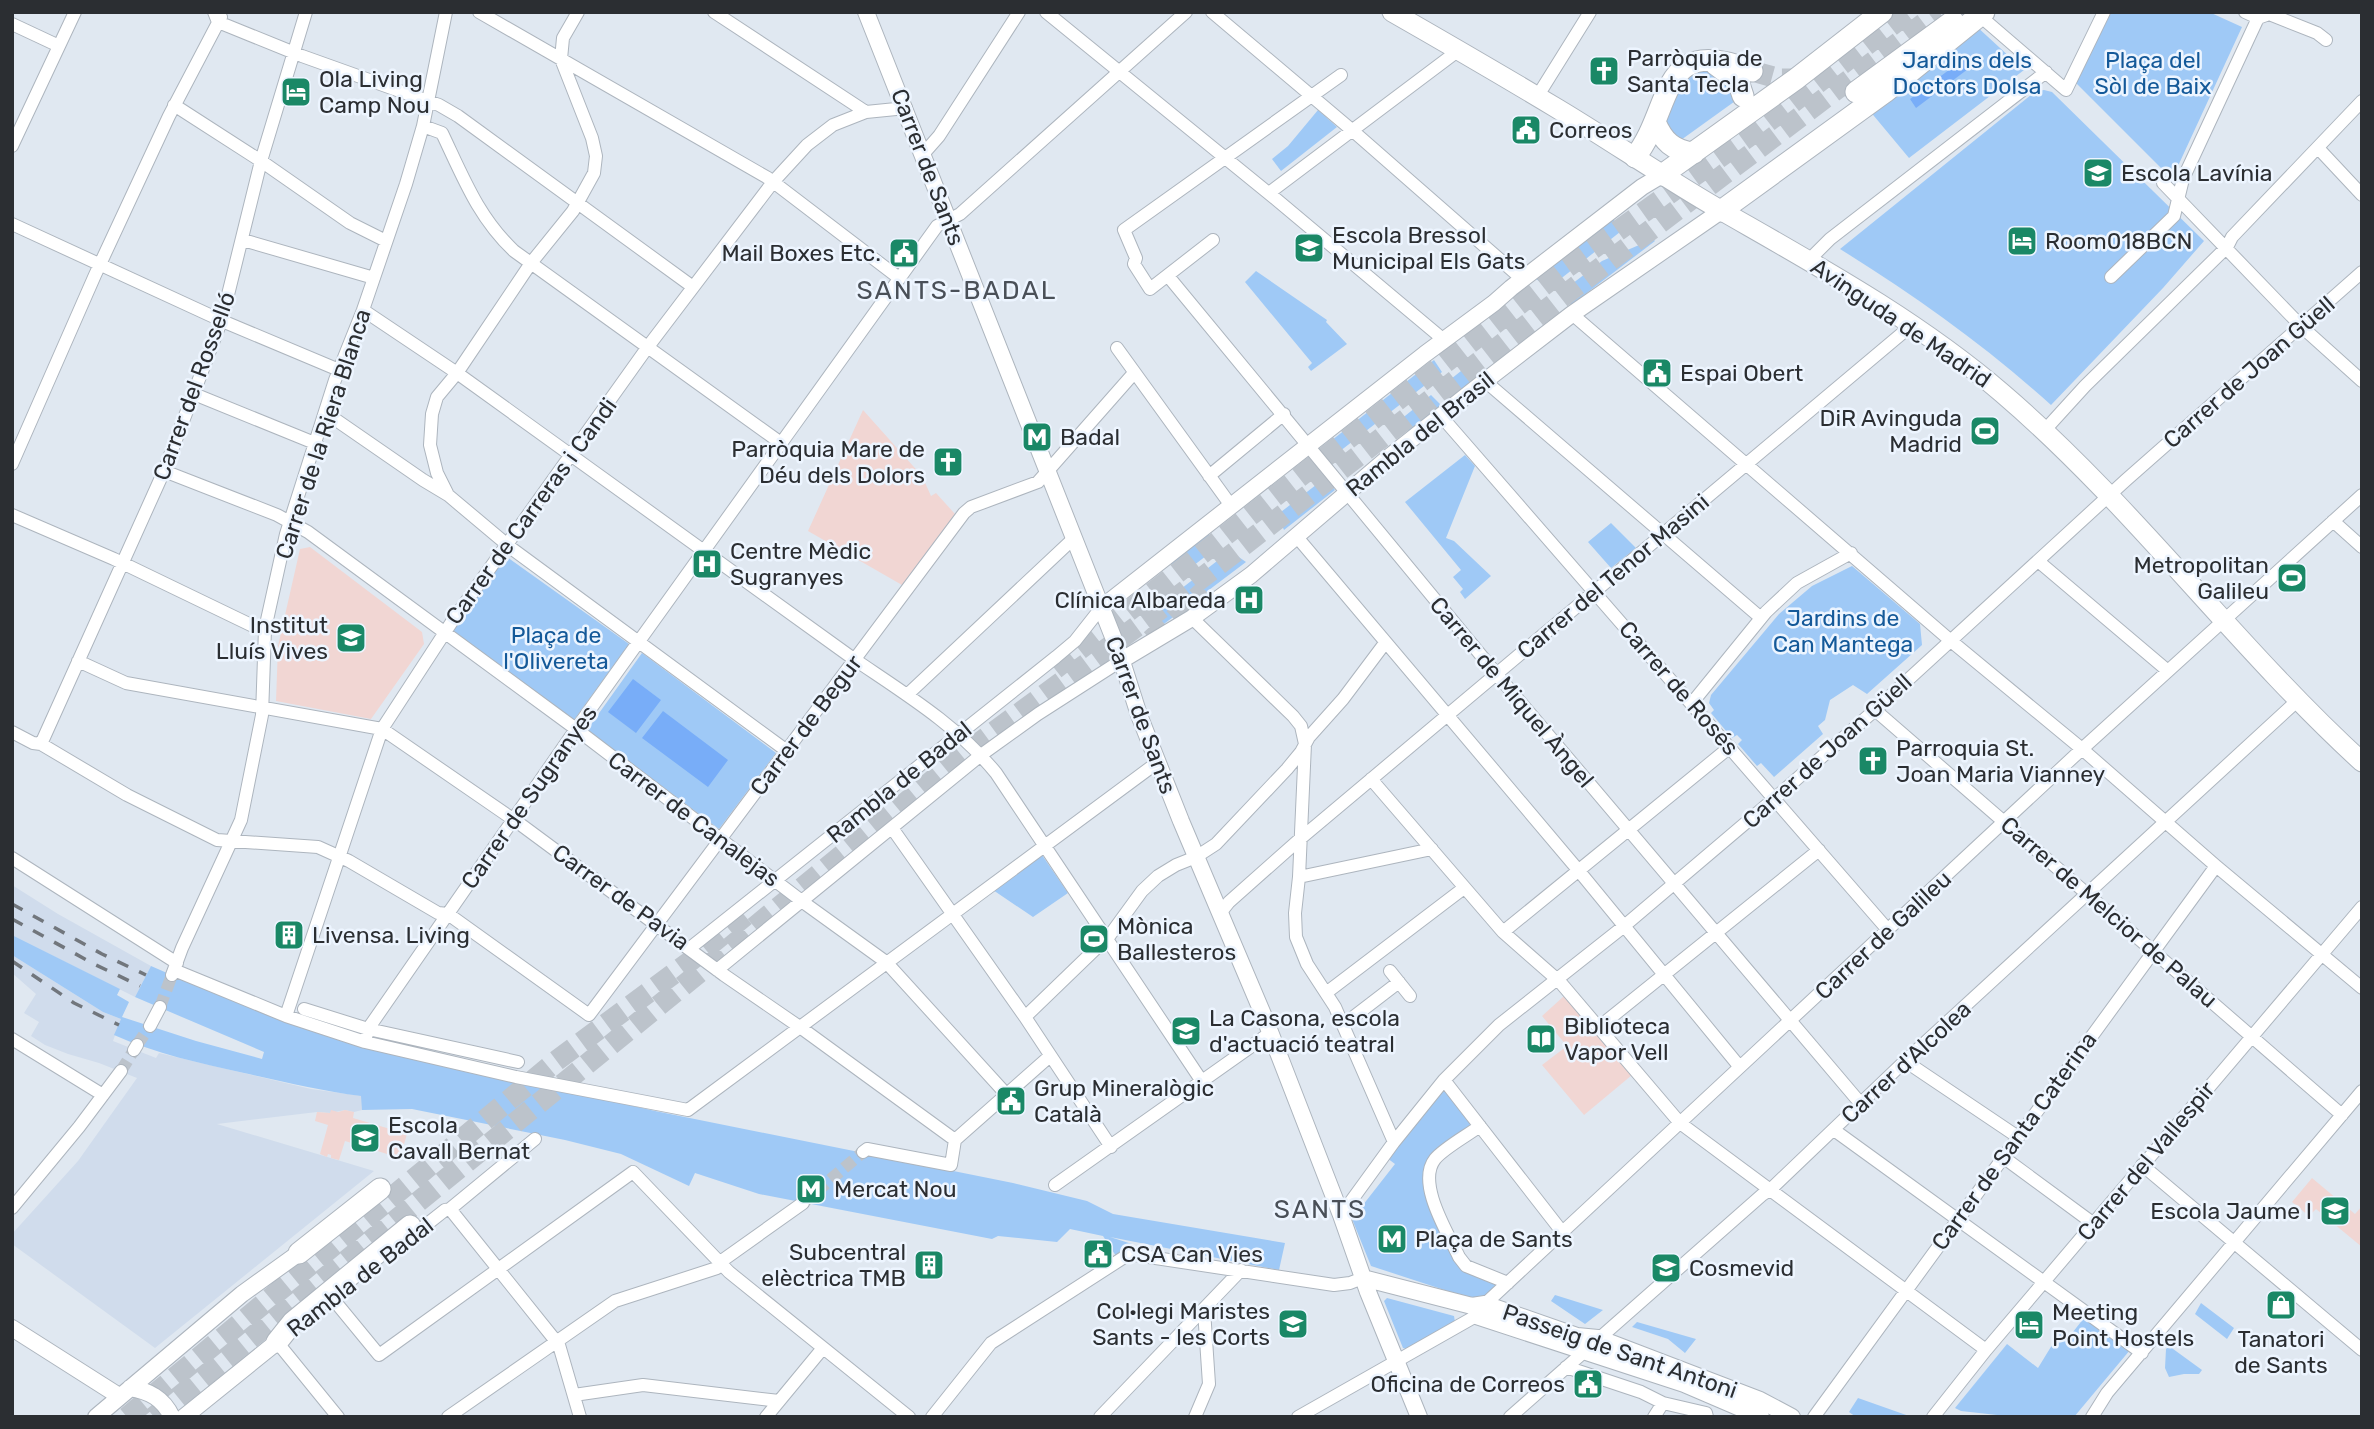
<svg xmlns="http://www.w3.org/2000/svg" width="2374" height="1429" viewBox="0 0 2374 1429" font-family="Rubik,sans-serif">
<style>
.built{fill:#d0dcec}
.education{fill:#f1d6d3}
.green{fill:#9fc9f6}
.water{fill:#78adf8}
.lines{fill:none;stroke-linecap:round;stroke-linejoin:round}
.minor-tunnel{stroke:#bcc3cb;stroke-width:12;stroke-dasharray:12 6;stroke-linecap:butt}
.primary-tunnel{stroke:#bcc3cb;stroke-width:21;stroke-dasharray:21 10;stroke-linecap:butt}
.minor-casing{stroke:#adb5be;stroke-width:14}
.tertiary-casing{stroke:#adb5be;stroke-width:18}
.secondary-casing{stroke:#adb5be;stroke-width:21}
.primary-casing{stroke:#adb5be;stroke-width:23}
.minor{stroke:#fff;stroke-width:12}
.tertiary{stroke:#fff;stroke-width:16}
.secondary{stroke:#fff;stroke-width:19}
.primary{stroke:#fff;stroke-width:21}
.rail{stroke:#71767c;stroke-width:3.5;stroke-dasharray:12 12;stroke-linecap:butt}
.labels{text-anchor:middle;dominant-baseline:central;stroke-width:5;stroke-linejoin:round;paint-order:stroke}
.poi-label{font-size:23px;fill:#2b2e32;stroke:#edf5ff;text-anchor:start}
.park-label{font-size:23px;fill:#145999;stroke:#edf5ff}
.street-label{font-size:23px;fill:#2b2e32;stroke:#edf5ff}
.quarter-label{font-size:26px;letter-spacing:2px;fill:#4a5058;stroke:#edf5ff}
</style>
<rect width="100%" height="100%" fill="#e0e8f1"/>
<path class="built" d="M12,885L58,914L151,966L135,997L12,935Z
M12,955L103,1012L121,1019L113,1041L156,1058L159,1053L311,1089L362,1096V1110L354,1112L345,1110L330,1113L317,1112L217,1124L374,1171L155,1348L12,1244V1234L78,1161L137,1078L99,1063L68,1054L45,1045L31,1036L39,1022L24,1013L36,994L12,973Z"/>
<path class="education" d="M863,410L922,476L931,496L936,493L955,514L902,585L808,531Z
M310,547L422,632L424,644L371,719L276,701L278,646L300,549Z
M1564,996L1632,1075L1584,1115L1542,1065L1567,1046L1542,1016Z
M331,1110L338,1112L345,1110L354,1112L353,1118L407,1134L400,1158L345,1141L339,1160L331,1158V1155L328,1154L327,1157L320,1154L328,1125L315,1121L317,1112L330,1113Z
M2312,1178L2355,1214L2362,1206V1247L2316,1209L2309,1216L2292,1202Z"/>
<path class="green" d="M2109,12H2209L2242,27L2172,179L2076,83Z
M1975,25L2024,70L1909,158L1869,110Z
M1709,69L1725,78L1738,99L1681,140L1665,125C1673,100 1680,75 1709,69Z
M2044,90L2052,92L2204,241L2163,288L2051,405C1986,346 1914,295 1840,249L2036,91Z
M1318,110L1337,127L1281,171L1272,159L1288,146Z
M1613,218L1620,232L1549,288L1536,279Z
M1653,239L1655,241L1571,305L1564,290L1602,261Z
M1256,271L1327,320L1326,322L1347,344L1311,371L1308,367L1312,363L1245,282Z
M1434,360L1442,372L1335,455L1327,444Z
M1471,363L1485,372L1451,399L1441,387Z
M1431,395L1444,408L1411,434L1400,420Z
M1465,455L1475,466L1446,538L1454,541L1491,576L1465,599L1460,592L1463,589L1453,577L1461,570L1405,502Z
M1325,478L1335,490L1284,530L1277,515Z
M1611,523L1636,548L1611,568L1588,542Z
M1208,532L1215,549L1180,576L1169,561Z
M1230,551L1246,562L1148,636L1164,602Z
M504,555L629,644L574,720L451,629Z
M1852,566L1920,624L1922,645L1867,694L1853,685L1830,700L1825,720L1818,726L1823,734L1774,777L1761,763L1757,766L1738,744L1742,740L1737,735L1732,738L1711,713L1714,710L1709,703L1711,695L1779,614L1812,586Z
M642,653L776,753L719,829L587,730Z
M1042,855L1068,893L1033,917L993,890Z
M12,935L120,989L117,995L129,1002L122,1017L196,1041L262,1059L264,1052L135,997L151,966L213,993L322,1034L655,1111L1013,1183L1087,1201L1113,1214L1285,1243L1279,1270L1110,1237L1132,1244V1246L1116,1256L1103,1236L1070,1229L1057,1242L998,1236L992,1239L759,1194L695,1173L689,1186L621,1154L565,1140L412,1109L362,1110L361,1096C322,1091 284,1082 244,1073C199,1063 157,1054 114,1035L121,1019L103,1012L12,955Z
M1446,1087L1476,1126L1427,1167L1457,1258L1502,1283L1487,1296L1472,1299L1371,1266L1352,1219L1395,1164L1387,1158Z
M1555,1295L1603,1310L1585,1324L1551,1301Z
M1387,1298L1454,1316L1455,1322L1409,1350L1403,1348L1384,1301Z
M2201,1303L2234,1328L2227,1339L2195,1314Z
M2084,1318L2130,1350L2074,1417H2015L1961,1411L1955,1408L2007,1344L2038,1368L2060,1332L2069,1337Z
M1637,1322L1696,1339L1685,1353L1668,1339L1632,1327Z
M2169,1346L2202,1370L2199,1374H2184L2169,1377L2165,1368L2166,1349Z
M1858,1398L1909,1416L1856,1417L1849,1412Z"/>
<path class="water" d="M1965,58L1972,66L1916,108L1910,99Z
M633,679L661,700L636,733L608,712Z
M663,711L728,760L708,787L642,738Z"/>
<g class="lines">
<path class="minor-tunnel" d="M160,1007L172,975
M137,1045L150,1026
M121,1071L134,1050
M803,1203L863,1152"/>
<path class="primary-tunnel" d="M1752,71L1781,79H1807
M1151,640L1205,590
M1055,669L1562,271L1755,132L1909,12
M127,1417L556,1061L688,963L745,916
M154,1417L700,972L968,751L1185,591L1579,284L1939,12"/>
<g class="minor-casing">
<path id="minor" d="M214,12L218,22L228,26L302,56L439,105L458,116L693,287
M479,12L768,178L899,278
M714,12L866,112
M1046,12L1277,200L1444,340
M1212,12L1353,131L1522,279
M2245,12L2258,18L2269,14L2317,33L2326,40
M1980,16L2066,90L2104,12
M12,24L59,46
M1537,97L1590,12
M174,105L261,161L350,223L386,241
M423,126L442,133C463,177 478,217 514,251L781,443
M12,146L75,12
M2318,148L2362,195
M924,153L939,136L1019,12
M2163,183L2302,327L2362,381
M1269,193L1459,50
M12,224L227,323L339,370
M243,240L374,278
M1213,240L1150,289L1134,264L1136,258L1124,230L1341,75
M1809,260L1830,239L2046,72
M1168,276L1494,671L1861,1104
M2111,277L2174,216L2183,179L2258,18
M363,310L457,373L851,657C902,692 956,724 996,773L1201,1080
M1572,314L1951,641L2082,749L2216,866L2362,988
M1117,348L1232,507
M1485,381L1761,618
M194,394L317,444
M326,413L423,480L448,495L511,548L787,751
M1441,416L1888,930
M2044,431L2085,386L2227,247L2232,237L2362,101
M12,464L95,275L169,116L221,17
M164,471L277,515L308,532L576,729L807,905L886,962L1007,1095
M1209,476L1284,414
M447,493L437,473L430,445L432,414L437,397L457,373L531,263L573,211L594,173L596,156L592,138L561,59L563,38L578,12
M12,515L114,559L253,626L265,629
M2333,521L2362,547
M1297,537L1579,871L1739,1066
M2038,561L2168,671
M1192,618L1293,716L1301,726L1305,744L1299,877L1295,913L1296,937L1307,964L1335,1007L1394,1142
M78,661L126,683L382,729L520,824L724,975L804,1030L955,1140
M908,694L1073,539
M1692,703L1766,612L1797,583L1851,553
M1875,710L2342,1115
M12,732L33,743L41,744L127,795L217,840L318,847L349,861L438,913L448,914L589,1015L964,513L971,507L1038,482L1134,373
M41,744L164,471L222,319L261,161L306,12
M1371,779L1503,932L1560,982L1680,1123L1986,1350
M892,828L1025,1017L1111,1147
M12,858L177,963
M1299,877L1432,849
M1221,912L1229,902L1300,839L1912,325
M1503,932L1730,747
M690,948L1056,657L1075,641L1101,608
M174,970L286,1016L365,1042L516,1077L688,1110L1158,762
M717,970L981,755L1038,714L1122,660
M1390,971L1410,996
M172,975L182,948L241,820L262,715L265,629L286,534L335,380L363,310L406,184L423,126L446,12
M1326,993L1464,888
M304,1009L368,1029L518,1062
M286,1016L382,729L453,620L647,348L773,182L807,145L833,125L866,112L906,108
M1025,1017L1110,935L1142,891L1158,876L1176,865L1196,857L1216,844L1287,769L1301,752L1309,737L1343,699L1385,643
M1343,1025L1399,982
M150,1026L160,1007
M1599,1027L1819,850
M12,1039L103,1095
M365,1042L368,1029L576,729L937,226L960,214L1186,12
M134,1050L137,1045
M1905,1061L2018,1137
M1444,1080L1563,1233
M1480,1126C1468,1135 1444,1148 1435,1159C1416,1183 1448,1233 1459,1257L1466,1266L1508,1283
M1834,1130L2142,1353
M863,1152L867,1149L951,1165L955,1140L1050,1056
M2003,1157L2094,1224
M2142,1165L2362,1350
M1055,1185L1270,1033
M12,1208L79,1127L121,1071
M450,1209L559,1345L580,1417
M1341,1215L1394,1142L1444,1080L1499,1025L1623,927L1782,792L1875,710L2126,480L2362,272
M407,1240L445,1210L450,1209L535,1139
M333,1299L379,1355L633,1172L729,1272L909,1417
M280,1340L277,1342L338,1417
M1566,1367L1641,1392L1663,1403L1706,1413L1707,1417
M574,1395L643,1385L779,1401
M448,1417L615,1301L717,1268L723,1260L803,1203
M766,1417L823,1348
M932,1417L991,1343L1129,1254L1334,1285L1350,1283L1363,1278
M1100,1417L1241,1270
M1195,1417L1209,1384L1204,1310
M1298,1417L1476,1316L1485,1304L2082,749L2362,495
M1510,1417L1762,1195L1771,1189L1905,1061L2297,701
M1654,1417L1663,1403
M1814,1417L2216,866
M1933,1417L1986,1350L2362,907
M2092,1417L2107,1393L2362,1091"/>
</g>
<g class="tertiary-casing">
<path id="tertiary" d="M866,12L1119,652L1139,715L1181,821L1265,1019L1341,1215L1368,1292L1419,1417
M1101,608L1425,354L1494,303L1511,288L1642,187L1662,175
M1122,660L1192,618L1251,575L1389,457L1485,381L1572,314L1721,211
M1363,1278L1472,1306L1485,1304L1577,1336L1598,1338L1760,1400L1792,1417
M1476,1316L1684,1384L1761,1417
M12,1328L119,1396
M130,1388C149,1391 163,1398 172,1417
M96,1417L242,1294L299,1253
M184,1417L277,1342"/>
</g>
<g class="secondary-casing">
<path id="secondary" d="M1392,12C1448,44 1503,76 1558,109C1613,142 1666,179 1722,211C1818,266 1917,320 2002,393C2133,505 2235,646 2362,762"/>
</g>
<g class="primary-casing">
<path id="primary" d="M1715,64L1738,81L1743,96
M1856,92L1953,21
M1655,122C1663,141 1673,151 1694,153
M1635,157C1674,108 1657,32 1752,71
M1662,175L1796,79L1882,12
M1721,211L1885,92L1984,12
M299,1253L380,1189
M277,1342L293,1322L410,1226"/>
</g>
<use href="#minor" class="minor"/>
<use href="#tertiary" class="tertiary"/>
<use href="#secondary" class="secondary"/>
<use href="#primary" class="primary"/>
<path class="rail" d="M12,904L102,954L146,975
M12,919L94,964L140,986
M12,961L74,1003L119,1025"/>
</g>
<defs>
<g id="church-square" transform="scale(1.575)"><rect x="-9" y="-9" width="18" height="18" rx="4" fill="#1a8866" stroke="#edf5ff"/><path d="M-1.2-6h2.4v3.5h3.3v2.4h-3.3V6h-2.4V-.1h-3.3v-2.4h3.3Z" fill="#fff"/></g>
<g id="hotel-square" transform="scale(1.575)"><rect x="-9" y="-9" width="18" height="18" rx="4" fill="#1a8866" stroke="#edf5ff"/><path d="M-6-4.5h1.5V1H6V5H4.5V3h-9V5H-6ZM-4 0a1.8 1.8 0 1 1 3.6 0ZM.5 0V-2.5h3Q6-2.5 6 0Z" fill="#fff"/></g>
<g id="civic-square" transform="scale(1.575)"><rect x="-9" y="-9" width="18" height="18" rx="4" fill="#1a8866" stroke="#edf5ff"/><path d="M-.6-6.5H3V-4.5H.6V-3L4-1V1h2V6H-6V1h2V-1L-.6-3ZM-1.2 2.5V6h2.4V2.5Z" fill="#fff"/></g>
<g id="school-square" transform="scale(1.575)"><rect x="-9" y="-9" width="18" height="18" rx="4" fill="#1a8866" stroke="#edf5ff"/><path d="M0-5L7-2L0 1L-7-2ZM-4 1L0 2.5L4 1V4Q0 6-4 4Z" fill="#fff"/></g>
<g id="stadium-square" transform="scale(1.575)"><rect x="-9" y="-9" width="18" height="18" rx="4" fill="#1a8866" stroke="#edf5ff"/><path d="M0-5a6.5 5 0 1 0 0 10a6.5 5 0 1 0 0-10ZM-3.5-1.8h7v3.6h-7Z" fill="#fff"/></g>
<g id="metro-square" transform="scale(1.575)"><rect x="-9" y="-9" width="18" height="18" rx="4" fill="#1a8866" stroke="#edf5ff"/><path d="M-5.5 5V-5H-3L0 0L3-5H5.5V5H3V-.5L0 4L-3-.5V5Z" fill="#fff"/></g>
<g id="hospital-square" transform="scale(1.575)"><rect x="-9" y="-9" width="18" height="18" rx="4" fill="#1a8866" stroke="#edf5ff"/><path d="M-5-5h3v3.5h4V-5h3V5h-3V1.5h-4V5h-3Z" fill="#fff"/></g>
<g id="building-square" transform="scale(1.575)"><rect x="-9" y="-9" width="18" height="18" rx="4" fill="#1a8866" stroke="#edf5ff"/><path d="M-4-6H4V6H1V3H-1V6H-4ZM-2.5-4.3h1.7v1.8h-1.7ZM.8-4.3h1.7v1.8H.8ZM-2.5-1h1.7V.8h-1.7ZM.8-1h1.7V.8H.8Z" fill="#fff"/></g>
<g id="university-square" transform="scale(1.575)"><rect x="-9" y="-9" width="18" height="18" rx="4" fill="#1a8866" stroke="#edf5ff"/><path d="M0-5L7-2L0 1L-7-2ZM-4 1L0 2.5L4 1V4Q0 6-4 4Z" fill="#fff"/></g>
<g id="library-square" transform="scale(1.575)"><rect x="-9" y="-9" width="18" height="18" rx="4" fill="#1a8866" stroke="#edf5ff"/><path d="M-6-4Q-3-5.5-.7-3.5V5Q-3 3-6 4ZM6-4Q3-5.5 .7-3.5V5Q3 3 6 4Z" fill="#fff"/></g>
<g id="shop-square" transform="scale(1.575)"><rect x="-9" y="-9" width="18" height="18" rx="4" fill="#1a8866" stroke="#edf5ff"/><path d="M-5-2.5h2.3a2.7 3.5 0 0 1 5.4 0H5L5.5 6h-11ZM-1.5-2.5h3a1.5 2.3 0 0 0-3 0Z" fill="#fff"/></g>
</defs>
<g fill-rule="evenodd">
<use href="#church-square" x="1604" y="71"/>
<use href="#hotel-square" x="296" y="92"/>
<use href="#civic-square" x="1526" y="130"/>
<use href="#school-square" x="2098" y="173"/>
<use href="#hotel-square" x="2022" y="241"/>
<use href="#school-square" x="1309" y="248"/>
<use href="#civic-square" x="904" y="253"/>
<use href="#civic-square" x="1657" y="373"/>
<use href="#stadium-square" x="1985" y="431"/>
<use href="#metro-square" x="1037" y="437"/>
<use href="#church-square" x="948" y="462"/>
<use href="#hospital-square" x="707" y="564"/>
<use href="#stadium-square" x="2292" y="578"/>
<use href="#hospital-square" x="1249" y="600"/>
<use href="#school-square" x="351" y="638"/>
<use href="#church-square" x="1873" y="761"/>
<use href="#building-square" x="289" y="935"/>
<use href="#stadium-square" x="1094" y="939"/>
<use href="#university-square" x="1186" y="1031"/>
<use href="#library-square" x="1541" y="1039"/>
<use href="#civic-square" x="1011" y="1101"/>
<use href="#school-square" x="365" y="1138"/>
<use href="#metro-square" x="811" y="1189"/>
<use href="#school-square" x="2335" y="1211"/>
<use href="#metro-square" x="1392" y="1239"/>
<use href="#civic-square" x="1098" y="1254"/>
<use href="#building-square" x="929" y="1265"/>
<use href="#university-square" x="1666" y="1268"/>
<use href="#shop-square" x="2281" y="1305"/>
<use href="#school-square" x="1293" y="1324"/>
<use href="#hotel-square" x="2029" y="1325"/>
<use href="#civic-square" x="1588" y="1384"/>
</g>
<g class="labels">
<g class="poi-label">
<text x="1627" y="58">Parròquia de<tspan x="1627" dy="26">Santa Tecla</tspan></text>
<text x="319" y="79">Ola Living<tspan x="319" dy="26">Camp Nou</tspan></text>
<text x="1549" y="130">Correos</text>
<text x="2121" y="173">Escola Lavínia</text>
<text x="1332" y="235">Escola Bressol<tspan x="1332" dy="26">Municipal Els Gats</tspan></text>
<text x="2045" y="241">Room018BCN</text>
<text x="881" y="253" text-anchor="end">Mail Boxes Etc.</text>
<text x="1680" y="373">Espai Obert</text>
<text x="1962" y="418" text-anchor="end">DiR Avinguda<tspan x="1962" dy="26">Madrid</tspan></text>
<text x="1060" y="437">Badal</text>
<text x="925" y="449" text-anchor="end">Parròquia Mare de<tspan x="925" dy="26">Déu dels Dolors</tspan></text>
<text x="730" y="551">Centre Mèdic<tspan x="730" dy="26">Sugranyes</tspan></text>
<text x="2269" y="565" text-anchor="end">Metropolitan<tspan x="2269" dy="26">Galileu</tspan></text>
<text x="1226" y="600" text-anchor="end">Clínica Albareda</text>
<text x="328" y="625" text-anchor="end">Institut<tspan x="328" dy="26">Lluís Vives</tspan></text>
<text x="1896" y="748">Parroquia St.<tspan x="1896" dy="26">Joan Maria Vianney</tspan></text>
<text x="1117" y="926">Mònica<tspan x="1117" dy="26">Ballesteros</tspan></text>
<text x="312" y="935">Livensa. Living</text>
<text x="1209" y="1018">La Casona, escola<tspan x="1209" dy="26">d'actuació teatral</tspan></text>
<text x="1564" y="1026">Biblioteca<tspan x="1564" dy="26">Vapor Vell</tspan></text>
<text x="1034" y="1088">Grup Mineralògic<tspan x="1034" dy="26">Català</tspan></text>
<text x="388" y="1125">Escola<tspan x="388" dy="26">Cavall Bernat</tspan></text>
<text x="834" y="1189">Mercat Nou</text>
<text x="2312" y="1211" text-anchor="end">Escola Jaume I</text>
<text x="1415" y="1239">Plaça de Sants</text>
<text x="906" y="1252" text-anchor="end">Subcentral<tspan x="906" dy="26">elèctrica TMB</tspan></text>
<text x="1121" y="1254">CSA Can Vies</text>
<text x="1689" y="1268">Cosmevid</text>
<text x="1270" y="1311" text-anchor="end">Col·legi Maristes<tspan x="1270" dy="26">Sants - les Corts</tspan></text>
<text x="2052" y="1312">Meeting<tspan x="2052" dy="26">Point Hostels</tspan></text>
<text x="2281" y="1339" text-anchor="middle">Tanatori<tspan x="2281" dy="26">de Sants</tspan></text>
<text x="1565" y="1384" text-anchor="end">Oficina de Correos</text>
</g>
<g class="park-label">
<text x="1967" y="60">Jardins dels<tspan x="1967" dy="26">Doctors Dolsa</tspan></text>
<text x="2153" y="60">Plaça del<tspan x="2153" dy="26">Sòl de Baix</tspan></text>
<text x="1843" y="618">Jardins de<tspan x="1843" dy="26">Can Mantega</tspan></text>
<text x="556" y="635">Plaça de<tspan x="556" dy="26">l'Olivereta</tspan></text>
</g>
<g class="street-label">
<text transform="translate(928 167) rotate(69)">Carrer de Sants</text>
<text transform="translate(1901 323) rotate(34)">Avinguda de Madrid</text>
<text transform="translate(2249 372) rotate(-41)">Carrer de Joan Güell</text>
<text transform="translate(194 386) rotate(-70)">Carrer del Rosselló</text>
<text transform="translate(323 434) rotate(-72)">Carrer de la Riera Blanca</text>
<text transform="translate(1420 434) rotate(-39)">Rambla del Brasil</text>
<text transform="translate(531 511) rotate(-54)">Carrer de Carreras i Candi</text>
<text transform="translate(1613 576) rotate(-40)">Carrer del Tenor Masini</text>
<text transform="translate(1679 688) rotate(49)">Carrer de Rosés</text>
<text transform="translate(1512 692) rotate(50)">Carrer de Miquel Àngel</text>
<text transform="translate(1141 715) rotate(70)">Carrer de Sants</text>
<text transform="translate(806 725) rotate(-53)">Carrer de Begur</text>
<text transform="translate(1827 751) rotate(-42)">Carrer de Joan Güell</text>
<text transform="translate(899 782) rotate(-39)">Rambla de Badal</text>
<text transform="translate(529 797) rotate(-55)">Carrer de Sugranyes</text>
<text transform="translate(694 819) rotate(37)">Carrer de Canalejas</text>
<text transform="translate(621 897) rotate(36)">Carrer de Pavia</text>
<text transform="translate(2109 912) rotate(41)">Carrer de Melcior de Palau</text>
<text transform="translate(1883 935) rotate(-43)">Carrer de Galileu</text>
<text transform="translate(1906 1062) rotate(-43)">Carrer d'Alcolea</text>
<text transform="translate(2014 1141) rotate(-54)">Carrer de Santa Caterina</text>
<text transform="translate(2146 1161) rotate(-50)">Carrer del Vallespir</text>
<text transform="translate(360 1277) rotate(-38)">Rambla de Badal</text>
<text transform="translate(1620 1351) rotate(19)">Passeig de Sant Antoni</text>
</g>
<g class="quarter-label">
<text x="957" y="290">SANTS-BADAL</text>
<text x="1320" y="1209">SANTS</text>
</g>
</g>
<rect width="2374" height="1429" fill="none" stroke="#2b2e32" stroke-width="28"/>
</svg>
